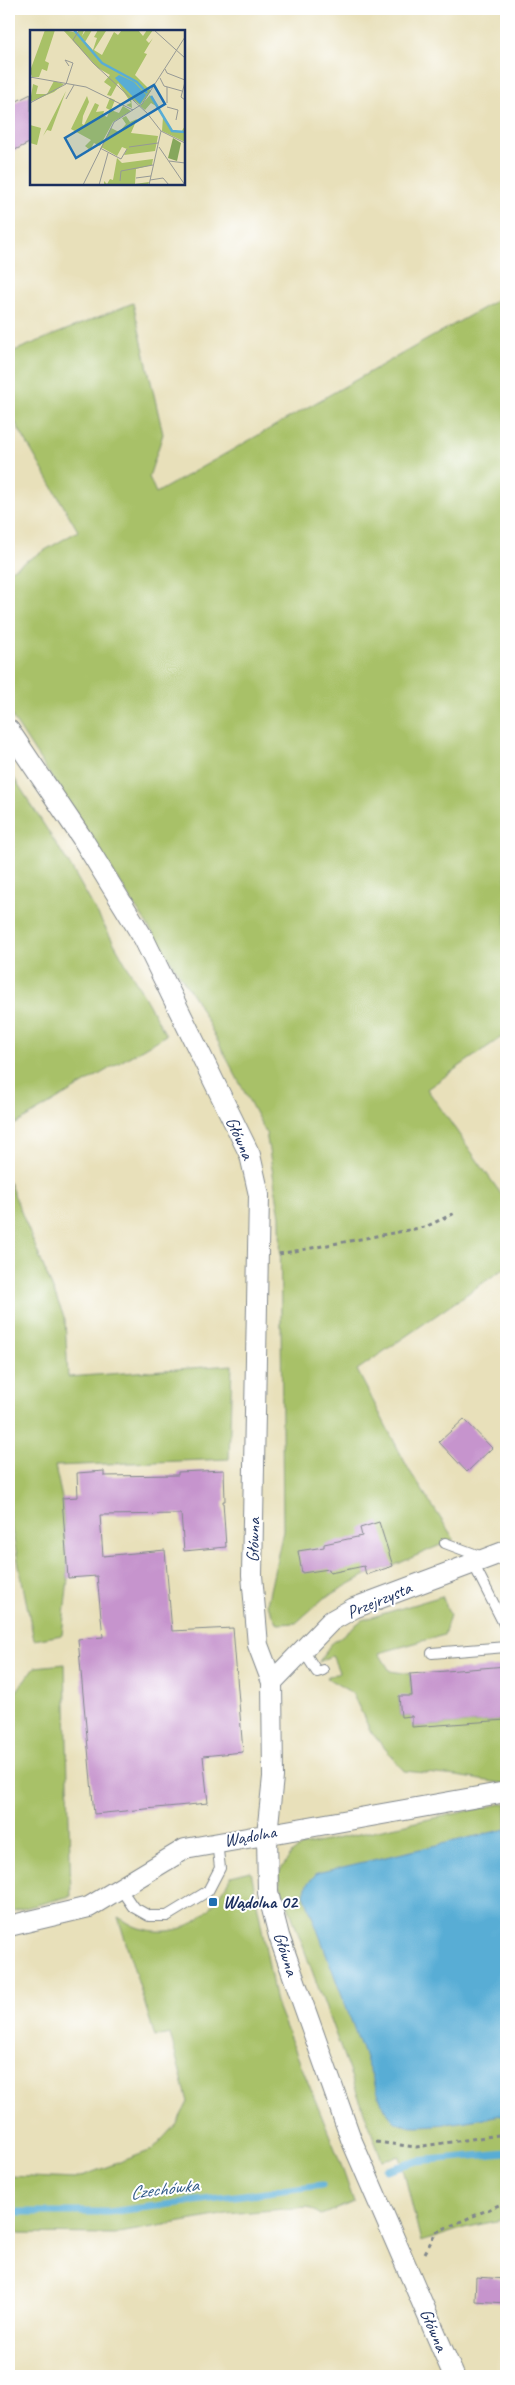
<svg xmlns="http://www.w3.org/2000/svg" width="515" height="2385" viewBox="0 0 515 2385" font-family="Caveat,sans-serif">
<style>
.green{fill:#a8c167;stroke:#627862}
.water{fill:#59add5;stroke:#3a6e9a}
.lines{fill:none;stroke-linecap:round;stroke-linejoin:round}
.stream{stroke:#59add5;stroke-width:7}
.building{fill:#c694cd}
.lane-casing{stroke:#82888c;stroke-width:12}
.street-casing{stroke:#82888c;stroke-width:22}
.path{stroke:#82888c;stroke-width:3;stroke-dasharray:4 4;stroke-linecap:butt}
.lane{stroke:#fff;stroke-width:10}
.street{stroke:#fff;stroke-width:20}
.poi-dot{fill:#1f6fb2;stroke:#fff;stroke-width:2}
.labels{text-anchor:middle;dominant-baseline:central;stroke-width:4;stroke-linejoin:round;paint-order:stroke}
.street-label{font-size:18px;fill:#1b2f5e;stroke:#fff}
.poi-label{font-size:18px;font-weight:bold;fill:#1b2f5e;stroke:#fff;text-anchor:start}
.water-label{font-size:19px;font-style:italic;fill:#315b88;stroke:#fff}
.inset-river{fill:none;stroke:#59add5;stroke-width:2.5}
.inset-road{fill:none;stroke:#969995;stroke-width:1}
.view{fill:#1f6fb2;fill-opacity:0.15;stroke:#1f6fb2;stroke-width:2.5}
.inset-edge{fill:none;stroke:#1b2f5e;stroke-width:2.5}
</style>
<rect width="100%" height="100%" fill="#fff"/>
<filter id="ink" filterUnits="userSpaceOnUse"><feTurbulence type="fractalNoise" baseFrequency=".02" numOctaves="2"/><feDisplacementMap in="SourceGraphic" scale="10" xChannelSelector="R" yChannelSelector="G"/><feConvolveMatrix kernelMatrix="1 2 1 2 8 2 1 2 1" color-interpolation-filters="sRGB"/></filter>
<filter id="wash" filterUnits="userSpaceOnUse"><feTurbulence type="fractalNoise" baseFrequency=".0096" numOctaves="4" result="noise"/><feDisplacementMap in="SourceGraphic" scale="20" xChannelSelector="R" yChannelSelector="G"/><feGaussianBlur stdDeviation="1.12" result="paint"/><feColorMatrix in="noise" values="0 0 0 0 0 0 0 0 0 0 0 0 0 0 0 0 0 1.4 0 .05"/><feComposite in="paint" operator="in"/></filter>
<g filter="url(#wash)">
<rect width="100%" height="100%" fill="#e8e0ba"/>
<path class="green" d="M506,295V1034L427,1089L506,1201V1267L357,1370L409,1470L454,1539L393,1566L366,1575L324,1598L296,1623L278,1624L267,1604L283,1531L280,1216L266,1133L196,1000L9,712V571L78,531L9,412V353L133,303L163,434L149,477L156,493Z
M9,770L71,867L166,1035L9,1128Z
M9,1182L65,1319L68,1377L232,1365L229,1459L55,1466L62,1498L68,1578L62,1635L34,1640L9,1516Z
M442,1596L450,1615L444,1635L379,1653L390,1671L410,1674L412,1696L399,1697L401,1717L412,1716L413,1727L506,1720V1784L457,1776L404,1771L371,1732L352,1693L327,1678L339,1672L332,1655L319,1662L330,1645L362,1620Z
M65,1664L71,1896L9,1912V1701L35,1667Z
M506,1803V2219L464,2228L421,2242L400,2156L382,2160L280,1884L279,1872L292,1853L302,1846Z
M251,1871L276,2003L339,2159L354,2202L321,2215L308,2207L227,2214L114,2234L9,2233V2176L74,2179L152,2150L177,2123L188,2102L170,2034L155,2037L118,1917C124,1920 132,1926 139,1928C185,1941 212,1914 231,1876Z"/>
<path class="water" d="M506,1829V2114C486,2118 413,2132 397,2123C392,2120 388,2113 384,2109L304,1894L307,1884L317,1873Z"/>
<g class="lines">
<path class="stream" d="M387,2170L417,2161L506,2153
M9,2212H109L322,2185"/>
</g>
<g id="blocks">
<path class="building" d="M31,94V142L9,153V105Z
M464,1419L492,1448L467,1472L439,1442Z
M224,1470L225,1501H223L226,1547L184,1551L181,1514L100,1515L103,1556L165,1550L172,1631L233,1628L243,1752L203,1756L208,1803L94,1814L78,1639L103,1637L97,1576L68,1578L62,1498L78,1497L77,1473L104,1471V1476L178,1475V1472Z
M379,1522L393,1566L366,1575L364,1566L330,1573L329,1569L302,1573L298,1551L324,1547V1544L362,1536L360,1528Z
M506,1666V1720L412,1727V1716L401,1717L399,1696H412L410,1674Z
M476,2277L506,2279V2303L475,2301Z"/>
</g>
</g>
<g filter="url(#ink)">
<use href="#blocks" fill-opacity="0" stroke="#82888c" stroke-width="1"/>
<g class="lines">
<g class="lane-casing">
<path id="lane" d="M445,1543L485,1558
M473,1563L506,1628
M303,1650L317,1672L323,1670
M432,1653L506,1647
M120,1888L133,1907L149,1916H167L208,1891L220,1868L217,1842"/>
</g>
<g class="street-casing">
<path id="street" d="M9,730L82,838L144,939L250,1155L259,1195L252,1575L258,1645L272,1682L273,1777L267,1834L268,1893L279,1936L351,2139L454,2376
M272,1682L331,1621L354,1608L506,1551
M9,1926L89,1907L185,1849L506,1792"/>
</g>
<path class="path" d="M279,1254L425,1227L455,1213
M376,2142L416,2147L506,2134
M425,2253L436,2232L506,2202"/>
<use href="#lane" class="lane"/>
<use href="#street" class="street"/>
</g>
</g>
<rect class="poi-dot" x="208" y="1897" width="10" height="10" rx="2.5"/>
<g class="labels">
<g class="street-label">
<text transform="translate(240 1138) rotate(66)">Główna</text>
<text transform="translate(253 1540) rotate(-88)">Główna</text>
<text transform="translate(379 1600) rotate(-23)">Przejrzysta</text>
<text transform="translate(250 1836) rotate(-10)">Wądolna</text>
<text transform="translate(286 1954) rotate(72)">Główna</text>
<text transform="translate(434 2330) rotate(67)">Główna</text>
</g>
<g class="poi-label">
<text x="223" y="1902">Wądolna 02</text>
</g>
<g class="water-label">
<text transform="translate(164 2189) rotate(-7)">Czechówka</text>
</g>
</g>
<g transform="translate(30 30)">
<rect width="155" height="155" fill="#e8e0ba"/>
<path d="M15,0H25L15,31L19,33L17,41L12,39L9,47H2L0,41ZM33,0L48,3V0H54L52,6L56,0H62L55,12L63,20L67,8L64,7L68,0L76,1L64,20L72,25L84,2L88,5L92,0H108L113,6L117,0H123L116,10L119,13L123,8L114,23L117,24L105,45L121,61L110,75L101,68L102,78L96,75L101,73L88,53L81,66L77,65L81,57L74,52L80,45L68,38ZM24,51L34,54L24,62L0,72L3,54L8,56L6,64H17ZM36,61L21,101L17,100L13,106ZM120,65L143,101L151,102L155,96V112L132,101L133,87L126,76L121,73L115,80L110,76ZM57,66L59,72L53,86L52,94L54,95L65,73L69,75L66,82L74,81L73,85L77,87L80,80L76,78L80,68L85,70L81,80L89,83L93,76L101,81L83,92L70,116L64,113L60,120L55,116L61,110L41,99ZM96,86L100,92L107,89L101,103L128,106L125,121L94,125L97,119L92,117L87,126L71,117L81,98L89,102L96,94L92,88ZM0,95L11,98L7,115L0,113ZM87,128L92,133L123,129L122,135L106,139L105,154L119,152L118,155H74V151L77,154L80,149L83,150Z" fill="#a8c167"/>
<path d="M143,108L151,113L147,131L138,128Z" fill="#86a75c"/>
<path d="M89,45L104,52L116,65L110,74L85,48Z" fill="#59add5"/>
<path class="inset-river" d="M44,0L72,33L107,52L117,63M121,66L142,101L155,102"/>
<path class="inset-road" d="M124,0L155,28M48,2L43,10L63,33L117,83L131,101L155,113M135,39L137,43L155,50M0,47L56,57L103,80M130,48L134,56L152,61M155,52L151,67L155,70M36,54L43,33L35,30L39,36M36,69L44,55M0,73L36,54M137,73V57M137,77L148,80L146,90M99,117L128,113M129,117L155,155M70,118L91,129L97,119M139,131L155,133M106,148L121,146M120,150L133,148L139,155M90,151L91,141L123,135M4,155H27M53,155L84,92L112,74L155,7M69,155L78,123M119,155L131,101"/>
<path class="view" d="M124,55L135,74L46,128L35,108Z"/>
<rect width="155" height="155" class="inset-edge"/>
</g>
<rect width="515" height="2385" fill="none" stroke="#fff" stroke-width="30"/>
</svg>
